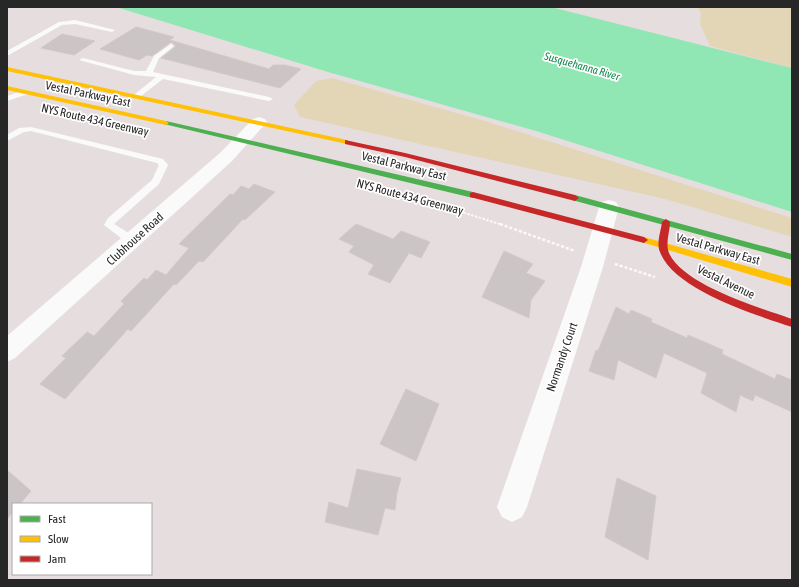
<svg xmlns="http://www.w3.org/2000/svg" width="799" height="587" viewBox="0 0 799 587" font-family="'Asap Condensed',sans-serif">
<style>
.green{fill:#e3d6b7}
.water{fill:#91e7b4}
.building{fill:#cbc5c6;stroke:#d1c9cb}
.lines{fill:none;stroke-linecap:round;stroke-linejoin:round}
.path-far1{stroke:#fbfafa;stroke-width:2;stroke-dasharray:2.5 1.5;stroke-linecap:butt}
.path{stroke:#fbfafa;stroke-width:2.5;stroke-dasharray:3 2;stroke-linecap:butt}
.lane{fill:#fbfafa;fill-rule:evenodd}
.street{fill:#fbfafa;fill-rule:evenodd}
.fast{fill:#4caf50;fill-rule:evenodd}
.slow{fill:#ffc107;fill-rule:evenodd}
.jam{fill:#c62828;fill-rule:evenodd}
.labels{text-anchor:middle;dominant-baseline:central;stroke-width:3.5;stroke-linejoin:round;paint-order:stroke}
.far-water-label{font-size:11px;font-style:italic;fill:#10864a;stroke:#fff}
.street-label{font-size:12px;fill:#272727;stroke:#fff}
</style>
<rect width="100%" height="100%" fill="#e6dddf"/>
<path class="green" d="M697,7H792V68L710,46L700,24L701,13Z
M332,78L485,121L792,218V237L665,199L300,117L294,105L316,81Z"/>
<path class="water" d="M116,7H551L792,68V212L536,131L328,72Z"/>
<path class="building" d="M136,27L174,37L170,40L269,69L273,65H285L301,69L280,88L161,58L175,47V45L171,42L152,56L147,55L139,60L100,49Z
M62,34L95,41L74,55L41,48Z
M254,184L275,192L245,220L243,219L203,262L199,261L176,285L174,284L131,331L128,329L65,399L40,384L66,358L62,356L87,332L94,336L124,304L121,301L144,278L147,280L156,270L166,275L189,248L179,244L230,194L233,195L241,186L249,189Z
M356,224L393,239L401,231L430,242L421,258L409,253L390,283L368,274L374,265L349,252L354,246L339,239Z
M504,251L533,264L526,273L545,281L531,300L529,318L482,297Z
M616,307L629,314L631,310L652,319L651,322L687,338L688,335L723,350L722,354L775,379L777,374L792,380V412L755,395L753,401L740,395L736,412L701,393L707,373L664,353L656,378L618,360L614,380L589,371L596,350L598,351Z
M406,389L439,404L416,461L380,444Z
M357,469L401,478L397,493L395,510L385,508L378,535L325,522L329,502L348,508Z
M7,470L31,491L20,504H13V512L7,519Z
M617,478L656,496L648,560L605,537Z"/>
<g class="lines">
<path class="path-far1" d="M452,209L503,225"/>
<path class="path" d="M500,224L575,251
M615,264L655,277"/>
<path class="lane" d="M75,20L115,30L112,32L75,24L62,25L7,56V51L59,22Z
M171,44L174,46L159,58L153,72L269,97L273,99L269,101L163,79L137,99L133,97L134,95L156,77L134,75L79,60L83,58L134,71H146L154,56Z
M25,90L29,92L28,94L7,101V96Z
M31,127L163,159L168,165L159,184L114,224L137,238L138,241L137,244H129L104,225L108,218L152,180L159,165L157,163L31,131L24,132L7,141V135L19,128Z"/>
<path class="street" d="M259,117L265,119L267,122L232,161L15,358L7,362V336L220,153L253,119Z
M609,200L616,202L619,207L603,267L527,507L522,517L512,522L502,517L497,507L581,267L599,207L602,202Z"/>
<path class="fast" d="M166,121L473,192L477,195L473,198L164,124V122Z
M575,195L792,254V260L572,200L571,198Z"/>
<path class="slow" d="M7,67L347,140L350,142L347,144L7,71Z
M7,86L166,121L169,123L166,125L7,90Z
M644,237L792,279V287L641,242L640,240Z"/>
<path class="jam" d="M345,140L405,153L575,195L579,198L575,201L405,157L345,144Z
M473,192L644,237L648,240L644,243L470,197V193Z
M666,219L670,222C670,232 665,243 669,253C683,285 760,308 792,319V327C756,315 674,290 660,252C656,243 661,231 662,222Z"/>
</g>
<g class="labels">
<g class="far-water-label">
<text transform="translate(582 66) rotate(16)">Susquehanna River</text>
</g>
<g class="street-label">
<text transform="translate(88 94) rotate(12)">Vestal Parkway East</text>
<text transform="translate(95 120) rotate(13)">NYS Route 434 Greenway</text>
<text transform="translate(404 166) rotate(14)">Vestal Parkway East</text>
<text transform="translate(410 197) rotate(15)">NYS Route 434 Greenway</text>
<text transform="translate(135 239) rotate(-42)">Clubhouse Road</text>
<text transform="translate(718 249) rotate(16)">Vestal Parkway East</text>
<text transform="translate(726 282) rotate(26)">Vestal Avenue</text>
<text transform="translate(562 357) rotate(-71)">Normandy Court</text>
</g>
</g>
<rect width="799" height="587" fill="none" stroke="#272727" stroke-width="16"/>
<rect x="12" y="503" width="140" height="72" fill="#ffffff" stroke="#a9a9a9"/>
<rect x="20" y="516" width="20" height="6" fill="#4caf50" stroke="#a9a9a9"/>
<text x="48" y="523" font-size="12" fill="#272727">Fast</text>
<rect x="20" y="536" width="20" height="6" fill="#ffc107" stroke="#a9a9a9"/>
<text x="48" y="543" font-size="12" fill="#272727">Slow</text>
<rect x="20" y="556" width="20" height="6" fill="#c62828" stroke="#a9a9a9"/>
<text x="48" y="563" font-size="12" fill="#272727">Jam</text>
</svg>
